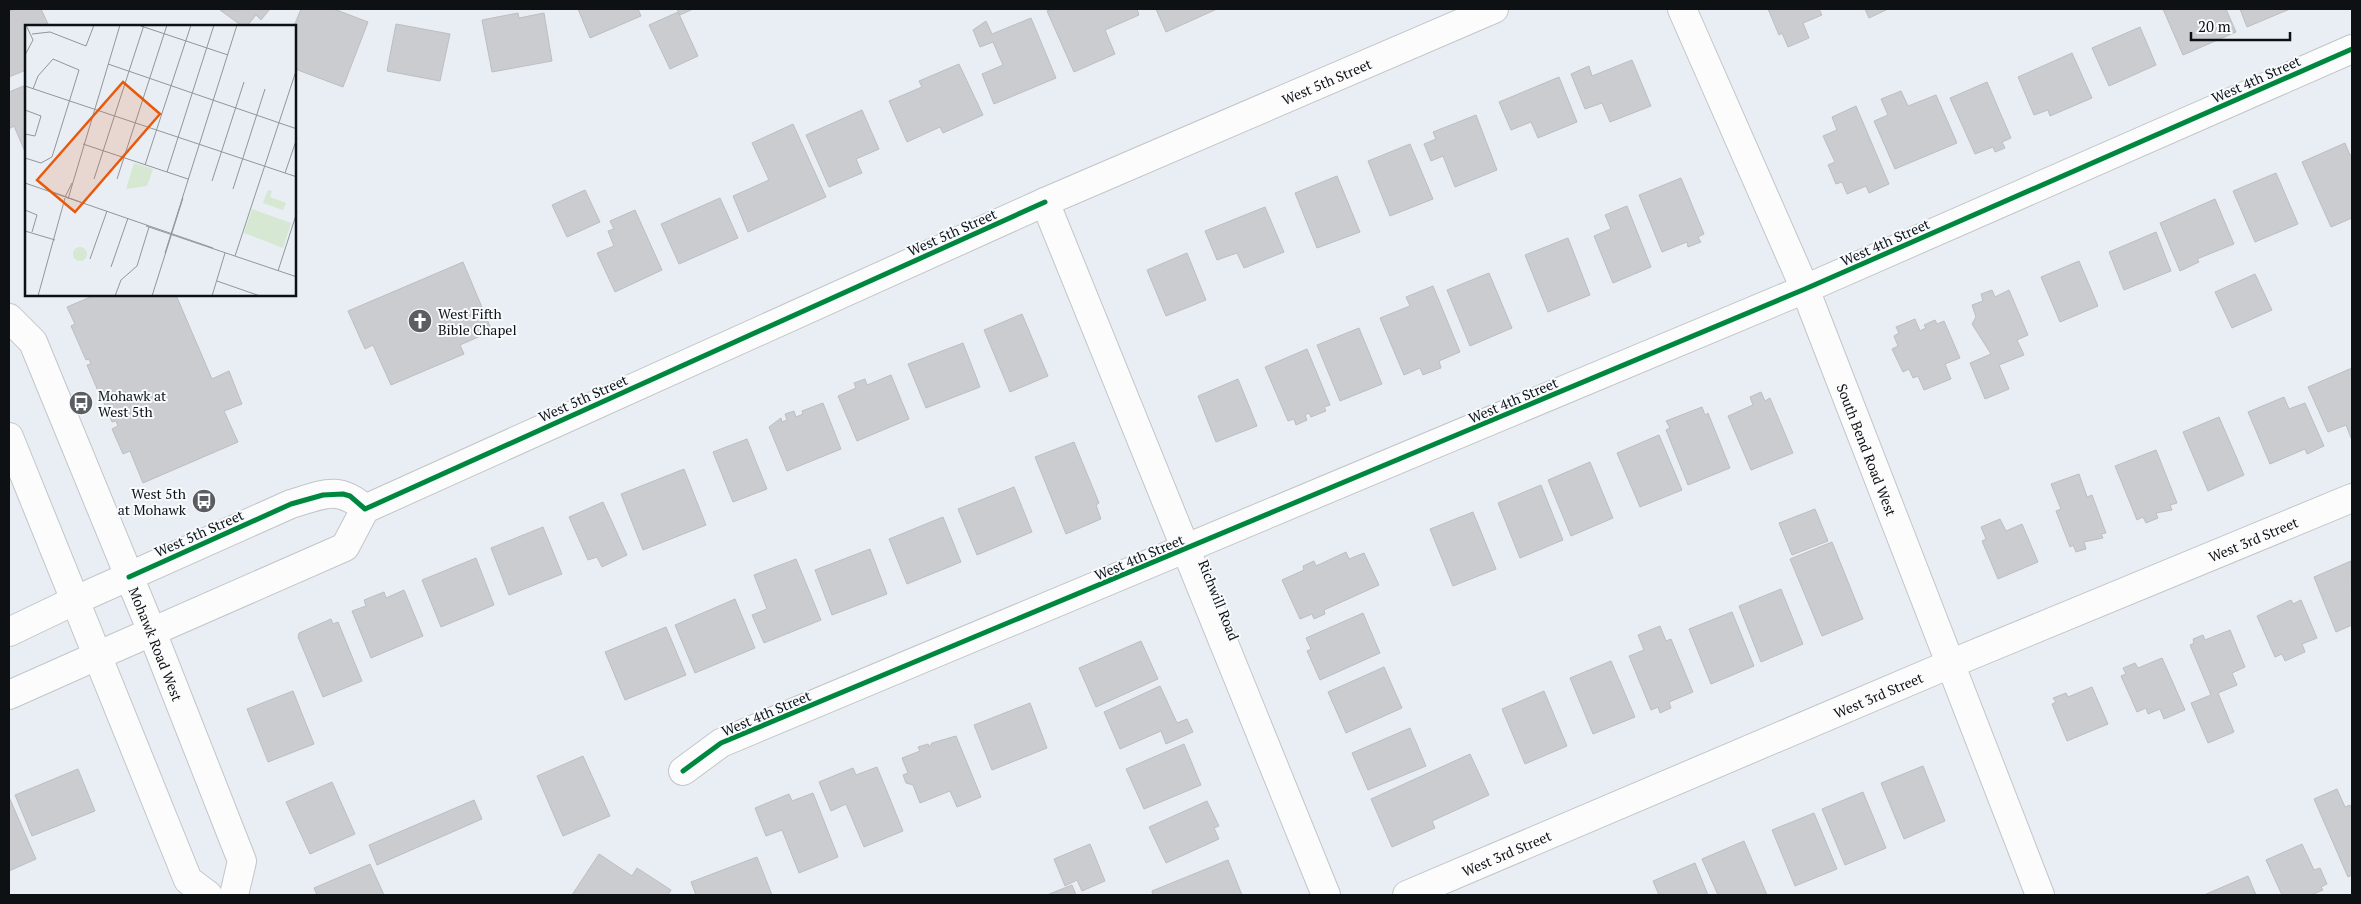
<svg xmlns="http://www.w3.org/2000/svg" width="2361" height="904" viewBox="0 0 2361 904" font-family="'PT Serif',serif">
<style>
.building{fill:#caccd0;stroke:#bdbec2}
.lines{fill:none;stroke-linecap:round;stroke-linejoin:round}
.minor-casing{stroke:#c2c6c9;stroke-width:30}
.tertiary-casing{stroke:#c2c6c9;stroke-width:30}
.secondary-casing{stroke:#c2c6c9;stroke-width:30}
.minor{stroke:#fcfcfd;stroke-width:28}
.tertiary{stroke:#fcfcfd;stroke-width:28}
.secondary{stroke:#fcfcfd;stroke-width:28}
.cycleway-casing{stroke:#f7fbfe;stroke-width:8}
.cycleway{stroke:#00873e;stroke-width:5}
.labels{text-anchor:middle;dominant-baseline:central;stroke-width:4;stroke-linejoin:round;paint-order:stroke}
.street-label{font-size:14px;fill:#0e1114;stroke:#f7fbfe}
.poi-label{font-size:14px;fill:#0e1114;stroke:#f7fbfe;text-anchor:start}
.inset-road{fill:none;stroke:#91969a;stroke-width:1}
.view{fill:#e8590c;fill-opacity:0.15;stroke:#e8590c;stroke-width:2.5}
.inset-edge{fill:none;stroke:#0e1114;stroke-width:2.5}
</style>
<rect width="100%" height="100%" fill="#e8eef3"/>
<path class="building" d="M15,9H41L49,26H26V70L9,77V11Z
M270,9L261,20L256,15L247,26H242L220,10Z
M301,9H334L368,22L343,87L295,69L294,26Z
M578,9H638L641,16L590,38Z
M677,9H693L680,15Z
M1053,9H1137L1139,15L1105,30L1115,54L1074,72L1047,11Z
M1156,9H1217L1166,32Z
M1768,9H1819L1822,15L1803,23L1809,38L1788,47L1782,33L1779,35Z
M1865,9H1888L1869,18Z
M2163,9H2226L2236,32L2183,55Z
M2240,9H2290L2247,27Z
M678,12L698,56L670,69L649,25Z
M518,13L519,18L544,13L552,61L492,72L482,20Z
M1031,18L1056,78L994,104L982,74L1003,65L993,42L980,47L973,30L986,21L992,34Z
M396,24L450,34L440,81L387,71Z
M2140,27L2156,65L2109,86L2092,48Z
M2072,53L2092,98L2050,116L2048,110L2034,115L2018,77Z
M1632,60L1651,106L1610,122L1602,103L1585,109L1571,74L1589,66L1592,76Z
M959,64L983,115L943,133L940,127L907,142L889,101L922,87L919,81Z
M1559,77L1577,122L1538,138L1531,122L1511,130L1499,102Z
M1987,82L2011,138L2002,142L2005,148L1995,152L1993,147L1975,154L1950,98Z
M26,85V154L14,126L9,129V92Z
M1901,91L1908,106L1936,95L1957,143L1895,169L1874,121L1888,115L1881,99Z
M1856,106L1889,184L1869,193L1866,186L1847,194L1842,182L1836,184L1828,165L1835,162L1823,136L1837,130L1832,117Z
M862,110L879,149L856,159L862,173L829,187L806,135Z
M1476,115L1497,170L1455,187L1443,156L1431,161L1424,144L1436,139L1433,132Z
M793,124L826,197L748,232L733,196L769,180L752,143Z
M2345,143L2350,155L2352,154V218L2331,227L2302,162Z
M1410,144L1433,199L1390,216L1368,161Z
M2276,173L2298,224L2255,242L2233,191Z
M1337,176L1360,232L1317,248L1295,193Z
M1681,178L1704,234L1698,237L1701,242L1688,247L1687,242L1662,252L1639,195Z
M585,190L600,222L567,237L552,205Z
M720,198L738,238L679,264L661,224Z
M2215,199L2234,244L2197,259L2199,262L2180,271L2160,223Z
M1627,206L1651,267L1613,283L1594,236L1611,229L1605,215Z
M1265,207L1284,252L1244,268L1237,253L1217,260L1205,231Z
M635,210L662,270L615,292L597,253L614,246L608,231L614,229L610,221Z
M2156,232L2171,271L2124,290L2109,252Z
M1568,238L1590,295L1548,312L1525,255Z
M1187,253L1206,300L1166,316L1147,270Z
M2079,261L2098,306L2060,322L2041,277Z
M463,262L492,331L460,345L464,354L391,385L373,345L365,349L348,311Z
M1489,273L1512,328L1470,346L1447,290Z
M2255,274L2272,310L2232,328L2215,292Z
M1433,286L1460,352L1439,361L1441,368L1423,375L1420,368L1404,375L1380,318L1410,306L1406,297Z
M1992,290L1995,297L2009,290L2028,335L2017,340L2024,355L1999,365L2009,389L1985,399L1970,363L1991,354L1972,324L1976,317L1972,305L1983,301L1981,294Z
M95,295H176L212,379L229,371L242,404L224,411L238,442L143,483L130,451L123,454L112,429L118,426L116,421L112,422L101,396L104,394L102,390L98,391L87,365L91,364L89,359L86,360L71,326L75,324L67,307Z
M1022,314L1048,376L1010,392L984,330Z
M1915,319L1920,331L1926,328L1924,325L1935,320L1937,324L1944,321L1960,358L1945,364L1951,379L1924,390L1918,376L1913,378L1909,369L1903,372L1892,349L1898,346L1894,336L1899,333L1896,327Z
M1359,328L1382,384L1340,401L1317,345Z
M963,343L980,387L926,408L908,364Z
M1307,349L1330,405L1324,407L1326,411L1311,417L1309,413L1305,415L1307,420L1296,425L1294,419L1288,421L1265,367Z
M2352,368V438H2351L2346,425L2328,432L2308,387Z
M891,375L909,419L857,441L838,396L856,388L854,383L865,379L867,385Z
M1238,379L1257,426L1216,442L1198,396Z
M1761,392L1765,401L1770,398L1793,453L1751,470L1728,416L1753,405L1750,397Z
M2284,397L2289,409L2305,403L2324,446L2307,454L2305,449L2270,464L2248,412Z
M823,403L841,449L787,471L769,427L781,418L782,422L787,420L785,414L794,411L796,417L803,414L802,411Z
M1702,407L1705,415L1708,413L1730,468L1688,485L1666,430L1670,428L1666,421Z
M2219,417L2244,475L2208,491L2183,432Z
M1659,435L1682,490L1640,507L1617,453Z
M747,439L767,489L733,502L713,452Z
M1074,442L1099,503L1096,505L1101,519L1066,534L1035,457Z
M2156,450L2177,503L2170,505L2172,510L2156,513L2158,518L2146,523L2143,517L2137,520L2115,466Z
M1590,462L1613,518L1571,536L1548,480Z
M684,469L706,525L643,550L621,494Z
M2079,474L2087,497L2092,495L2106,533L2101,534L2103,538L2084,542L2086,549L2076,552L2073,545L2070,547L2056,511L2061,509L2051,484Z
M1541,485L1563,540L1520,558L1498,503Z
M1014,487L1032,532L977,555L958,509Z
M603,502L627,555L602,567L597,557L588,560L569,517Z
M1815,509L1828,541L1792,555L1779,523Z
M1473,512L1496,569L1453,586L1430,529Z
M943,517L961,562L907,584L889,539Z
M2000,519L2006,531L2022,524L2038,562L1998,579L1982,541L1986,539L1981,527Z
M543,527L562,574L509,595L491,548Z
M1832,542L1863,619L1822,636L1790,559Z
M870,549L887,594L832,615L815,570Z
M1346,552L1349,559L1364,553L1379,585L1324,610L1325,614L1314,619L1312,614L1300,619L1282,580L1304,570L1303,566L1314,561L1316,566Z
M476,558L494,605L441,627L422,580Z
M796,559L821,620L764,643L752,615L767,609L754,575Z
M2351,561L2352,625L2336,632L2314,577Z
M1781,589L1803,644L1761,662L1739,606Z
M404,590L423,636L371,658L352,611L366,606L364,600L384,592L386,598Z
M735,599L755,648L695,673L675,625Z
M2291,600L2293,604L2301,600L2317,638L2302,644L2305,652L2285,661L2282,654L2275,657L2257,616Z
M1732,612L1754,666L1711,684L1689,629Z
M1363,613L1380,653L1320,680L1307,651L1311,649L1306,638Z
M331,619L333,624L338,622L362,681L323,697L298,637L299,633Z
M1660,626L1666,641L1671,639L1693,692L1669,702L1671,708L1660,713L1658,707L1651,710L1629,656L1644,650L1638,635Z
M666,627L686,675L625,700L605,652Z
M2230,630L2245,667L2232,673L2237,685L2218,693L2234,732L2208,743L2191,703L2211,695L2190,645L2194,643L2193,639L2203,635L2205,640Z
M1141,641L1158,679L1096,707L1079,668Z
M2162,658L2185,710L2164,719L2160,709L2148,714L2146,708L2137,712L2121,676L2126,674L2123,668L2135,663L2138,668Z
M1611,661L1635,717L1593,734L1570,678Z
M1384,667L1402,708L1346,733L1328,692Z
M1160,686L1177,723L1187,719L1193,732L1166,744L1161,731L1120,749L1104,712Z
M2092,687L2108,724L2067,741L2052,704L2056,702L2053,698L2066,693L2068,697Z
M293,691L314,744L268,762L247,709Z
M1544,691L1567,746L1525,764L1502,709Z
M1030,703L1047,748L992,770L974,725Z
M1410,728L1426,766L1368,790L1352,753Z
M956,736L981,797L957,807L950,791L920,803L913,785L906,783L903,775L908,773L902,758L920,751L918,747L928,744L929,747L932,743Z
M1184,744L1201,785L1144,809L1126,769Z
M1470,754L1489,795L1432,821L1435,828L1392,847L1371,799Z
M583,756L610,816L563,836L537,776Z
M1923,766L1945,821L1904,839L1881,783Z
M877,767L903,831L864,847L846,804L831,811L819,782L853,768L856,775Z
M78,769L95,811L32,836L15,795Z
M332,782L355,834L310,854L286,802Z
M2337,789L2345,807L2350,805L2352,809V875L2348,877L2314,799Z
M1863,792L1886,848L1845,865L1822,809Z
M813,793L838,857L799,873L782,830L766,836L755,808L789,794L792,801Z
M9,797L36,859L9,871Z
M474,800L482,819L377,865L369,845Z
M1207,801L1219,826L1214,828L1219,839L1166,863L1149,827Z
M1814,813L1837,869L1795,886L1772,830Z
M1744,841L1767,895H1718L1702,859Z
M1090,844L1105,881L1082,891L1077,880L1065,886L1054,859Z
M2302,844L2314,870L2320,868L2327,884L2321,887L2323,890L2311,895H2282L2266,860Z
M599,854L632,876L637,868L671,890L668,895H572Z
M757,857L772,895H696L691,882Z
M1228,860L1242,895H1153L1152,891Z
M1695,863L1708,895H1659L1653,881Z
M370,864L384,895H317L314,888Z
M2248,876L2256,895H2204Z
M1072,885L1076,895H1047Z"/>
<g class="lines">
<g class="minor-casing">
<g id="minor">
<path id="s1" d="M1682,9L1805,289L2040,895"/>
<path d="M1045,202L1326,895"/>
<path d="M683,771L721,743L1805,289L2352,49"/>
<path id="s2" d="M1407,895L1950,664L2352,498"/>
</g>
</g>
<g class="tertiary-casing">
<path id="tertiary" d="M9,632L76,600
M9,695L99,655"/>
</g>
<g class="secondary-casing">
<g id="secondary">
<path id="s3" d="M9,318L33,342L152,632L242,861L234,895"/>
<path d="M9,437L188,880L208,895"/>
<path d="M76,600L291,504C322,495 338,484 365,509"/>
<path id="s4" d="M99,655L345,547L365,509L1045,202L1494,9"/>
</g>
</g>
<use href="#minor" class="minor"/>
<use href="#tertiary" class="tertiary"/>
<use href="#secondary" class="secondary"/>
<g class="cycleway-casing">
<path id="cycleway" d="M129,577L291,504L323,495L343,494L350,496L365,509L1045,202
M683,771L721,743L1805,289L2352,49"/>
</g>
<use href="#cycleway" class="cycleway"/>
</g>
<defs>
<g id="church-disc" transform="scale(1.25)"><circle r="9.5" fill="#5a5e62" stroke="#f7fbfe"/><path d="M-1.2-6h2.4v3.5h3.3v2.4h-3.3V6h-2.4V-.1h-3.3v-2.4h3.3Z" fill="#fff"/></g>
<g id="bus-disc" transform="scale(1.25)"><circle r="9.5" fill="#5a5e62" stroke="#f7fbfe"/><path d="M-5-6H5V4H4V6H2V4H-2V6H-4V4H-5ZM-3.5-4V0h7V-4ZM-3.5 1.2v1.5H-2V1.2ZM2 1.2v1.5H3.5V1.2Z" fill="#fff"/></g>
</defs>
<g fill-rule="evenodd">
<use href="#church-disc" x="420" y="321"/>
<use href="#bus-disc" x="81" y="403"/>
<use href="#bus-disc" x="204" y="501"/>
</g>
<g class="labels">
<g class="street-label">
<text transform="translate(2256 79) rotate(-24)">West 4th Street</text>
<text stroke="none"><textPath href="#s4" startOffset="1364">West 5th Street</textPath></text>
<text transform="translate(952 232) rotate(-24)">West 5th Street</text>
<text transform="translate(1885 242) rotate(-24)">West 4th Street</text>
<text transform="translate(583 398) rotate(-24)">West 5th Street</text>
<text transform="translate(1513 400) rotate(-23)">West 4th Street</text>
<text stroke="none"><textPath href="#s1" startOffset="478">South Bend Road West</textPath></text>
<text transform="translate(199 533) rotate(-24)">West 5th Street</text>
<text stroke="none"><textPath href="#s2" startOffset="918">West 3rd Street</textPath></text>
<text transform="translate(1139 557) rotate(-23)">West 4th Street</text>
<text transform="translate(1219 600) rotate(68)">Richwill Road</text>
<text stroke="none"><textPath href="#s3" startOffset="360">Mohawk Road West</textPath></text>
<text stroke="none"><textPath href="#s2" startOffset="512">West 3rd Street</textPath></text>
<text transform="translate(766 713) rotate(-23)">West 4th Street</text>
<text stroke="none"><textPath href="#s2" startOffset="108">West 3rd Street</textPath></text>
</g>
<g class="poi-label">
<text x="438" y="313">West Fifth<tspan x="438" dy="16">Bible Chapel</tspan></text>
<text x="98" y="395">Mohawk at<tspan x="98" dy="16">West 5th</tspan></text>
<text x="186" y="493" text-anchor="end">West 5th<tspan x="186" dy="16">at Mohawk</tspan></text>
</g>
</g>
<g transform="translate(25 25)">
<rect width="271" height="271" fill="#e8eef3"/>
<path d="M109,138L128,144L122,161L101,164ZM243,165L247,166L245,172L261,178L258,185L238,178ZM227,184L266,198L258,223L219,208ZM48 229a7 7 0 1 1 14 0a7 7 0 1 1-14 0Z" fill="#d6e7d2"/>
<path class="inset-road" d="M113,0L203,30M7,9L25,7L61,21L69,0M0,30L8,15L1,0M83,39L272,104M0,61L272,152M0,85L16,91L10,111L0,109M58,119L163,154M0,133L16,138L27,132L54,45L28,34L13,51L8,64M120,140L166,0M142,147L189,0M260,148L272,113M69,154L119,0M92,154L142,0M187,156L219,57M0,158L188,223M208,164L240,64M25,166L58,178M40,172L47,158M43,174L95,0M0,185L12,190L7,207M121,201L272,252M0,206L30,215M140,228L212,0M210,231L272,43M65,234L82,186M86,242L103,193M253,246L272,187M192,256L235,271M13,271L40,173M90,271L96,255L112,241L124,202M127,271L158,173M187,271L200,228"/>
<path class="view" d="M98,57L135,89L50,187L12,155Z"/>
<rect width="271" height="271" class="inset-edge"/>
</g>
<rect width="2361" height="904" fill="none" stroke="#0e1114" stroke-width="20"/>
<path d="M2191 32v8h99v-8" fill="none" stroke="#0e1114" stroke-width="2.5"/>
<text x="2198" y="32" font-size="15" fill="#0e1114" stroke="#f7fbfe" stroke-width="4" paint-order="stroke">20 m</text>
</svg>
